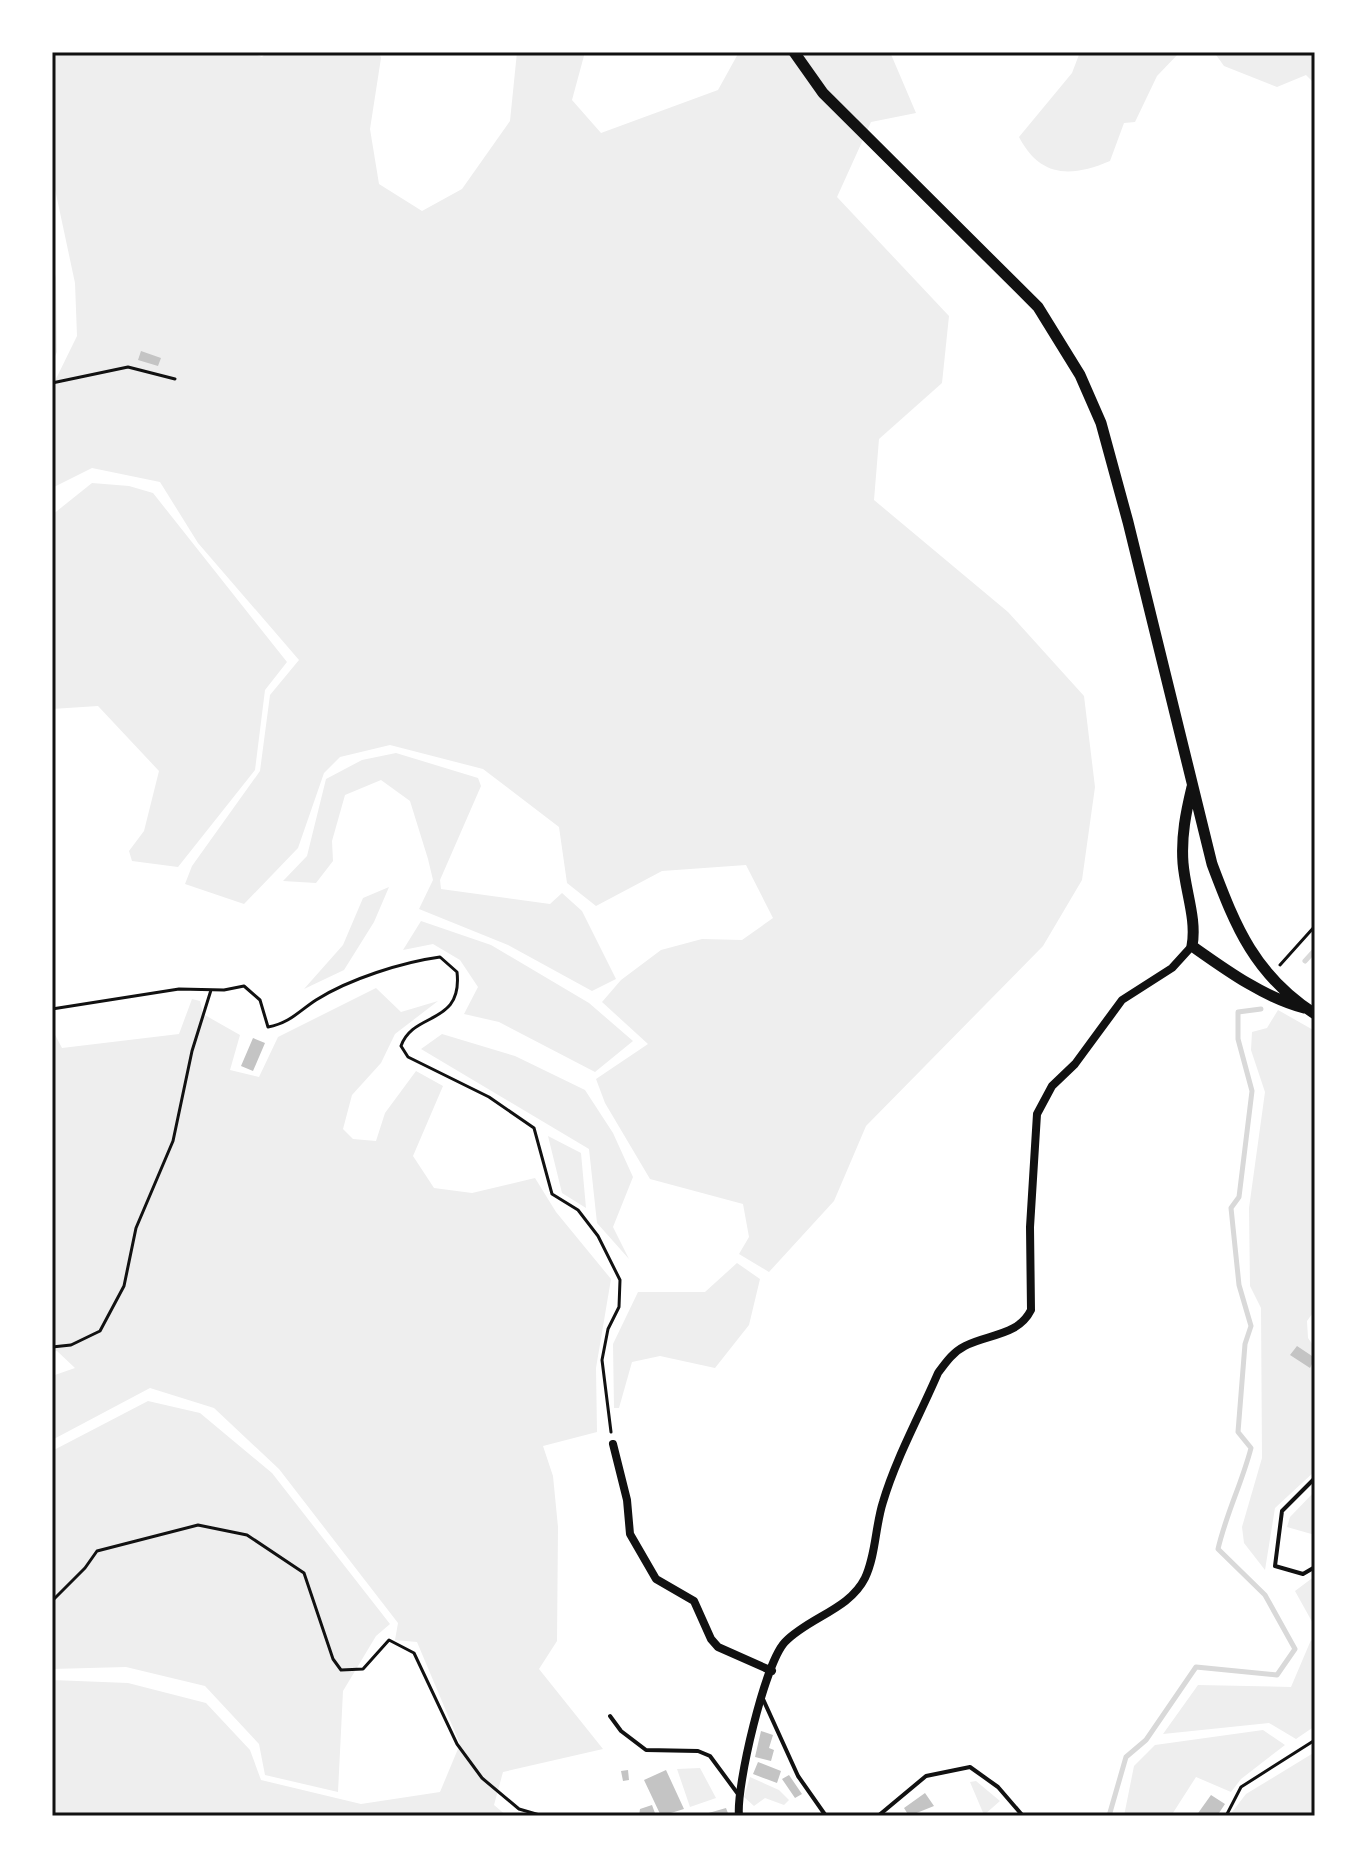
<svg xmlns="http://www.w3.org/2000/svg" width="1367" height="1868" viewBox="0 0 1367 1868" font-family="'Nunito Sans',sans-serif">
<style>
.green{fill:#eee}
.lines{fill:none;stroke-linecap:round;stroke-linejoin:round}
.stream{stroke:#d9d9d9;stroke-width:5}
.building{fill:#c4c4c4}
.path{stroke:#111;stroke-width:3}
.service{stroke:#111;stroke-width:4}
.minor{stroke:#111;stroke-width:8}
.tertiary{stroke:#111;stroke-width:11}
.neatline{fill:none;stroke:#111;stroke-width:3}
</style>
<rect width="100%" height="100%" fill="#fff"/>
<path class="green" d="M52,52H250L262,57L267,52H379L381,58L370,129L379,184L422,211L462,189L510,121L517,52H585L572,100L601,133L718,90L739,52H890L916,113L871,122L837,197L949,316L942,383L879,439L874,500L1008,612L1084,696L1095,787L1082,880L1043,946L866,1126L834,1201L769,1272L739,1254L749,1237L743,1204L650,1179L605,1103L596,1079L648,1044L602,1002L621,980L661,950L702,939L742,940L773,918L746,865L662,871L596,906L567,883L559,827L483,769L390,745L340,757L324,773L298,848L244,904L185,884L192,866L260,771L270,695L299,660L198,543L160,482L92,468L52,488V387L77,336L75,283L52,175Z
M1080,52H1180L1157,76L1135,122L1124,123L1110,161C1070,178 1040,177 1019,137L1072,73Z
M1214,52H1315V84L1306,75L1277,87L1224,66Z
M52,262L56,278L57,352L52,363Z
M92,483L129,486L153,493L287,662L265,690L255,770L178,867L132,861L129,851L144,831L159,771L98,706L52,709V515Z
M396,753L478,778L481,786L440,880L441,889L550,904L562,893L582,911L616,979L592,991L508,945L419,909L433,880L428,859L410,801L381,780L345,795L332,841L333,861L316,883L283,881L307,856L326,779L362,760Z
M389,887L374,922L344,970L304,989L343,945L363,898Z
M421,921L491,945L589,1003L633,1041L595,1072L499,1022L464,1014L478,987L460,960L433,944L403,950Z
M376,988L401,1012L438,1001L395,1034L381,1063L352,1095L343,1129L353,1139L376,1141L385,1113L416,1071L443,1086L413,1156L434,1188L472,1193L535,1178L556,1212L611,1279L596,1368L597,1432L543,1446L553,1476L558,1527L557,1641L539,1669L603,1749L503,1772L494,1805L507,1816H52V1680L128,1683L206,1703L250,1750L261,1780L361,1804L440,1792L460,1744L417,1642L395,1640L398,1623L279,1469L214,1408L150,1388L52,1440V1376L75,1368L57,1351L52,1352V1029L62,1048L179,1034L192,999L200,1001L203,1014L240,1035L230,1070L259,1077L278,1037Z
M1278,1010L1315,1031V1310L1307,1321L1308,1338L1315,1348V1471L1275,1508L1265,1570L1244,1543L1242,1527L1262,1458L1261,1308L1250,1286L1249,1208L1265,1092L1251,1050L1252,1032L1267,1028Z
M442,1034L515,1056L585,1090L613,1133L633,1177L613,1227L629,1259L597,1223L589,1149L421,1049Z
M548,1136L581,1153L586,1208L562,1193Z
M737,1263L760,1279L749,1325L715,1368L660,1356L632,1362L619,1408H614L613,1344L638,1292H705Z
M148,1401L200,1413L272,1473L390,1624L376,1636L343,1691L338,1792L265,1775L259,1744L205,1686L126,1667L52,1669V1451Z
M1315,1491V1535L1287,1527L1290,1517Z
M1315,1576V1627L1295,1591Z
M1311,1640L1315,1645V1726L1296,1739L1269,1723L1163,1734L1198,1685L1291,1687Z
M1263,1730L1285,1745L1241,1779L1231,1792L1196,1777L1171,1816H1124L1134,1766L1155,1745Z
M1315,1752V1816H1229L1246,1794Z
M700,1768L716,1798L690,1807L677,1769Z
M750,1777L779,1790L789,1800L784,1805L765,1798L754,1806L744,1797Z
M976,1781L1000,1801L984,1815L970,1782Z"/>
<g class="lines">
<path class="stream" d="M1305,961L1315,950
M1109,1816L1126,1757L1146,1740L1196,1667L1277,1675L1295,1649L1265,1595L1218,1549C1226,1514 1242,1483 1251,1448L1238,1432L1245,1344L1251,1326L1239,1285L1231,1208L1239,1197L1252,1091L1238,1039V1012L1261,1009"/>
</g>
<path class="building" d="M141,351L161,358L158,366L138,360Z
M253,1038L265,1043L253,1071L241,1066Z
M1297,1346L1315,1358L1310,1368L1290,1355Z
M761,1731L773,1735L769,1748L774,1750L771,1761L755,1757Z
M758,1762L781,1771L777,1783L753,1774Z
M628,1770L629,1780L623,1781L621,1771Z
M666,1770L684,1809L661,1816L644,1780Z
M789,1775L802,1794L795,1798L782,1779Z
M925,1793L934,1806L909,1816L904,1808Z
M1211,1795L1225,1804L1217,1816H1196Z
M652,1805L656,1816H639L640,1809Z
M726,1808L729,1816H705V1814Z"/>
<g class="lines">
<path class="path" d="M52,383L128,367L175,379
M1280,965L1315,926
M52,1009L179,989L224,990L244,986L260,1000L268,1027C290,1023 299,1011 316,1000C349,979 403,962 440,957L457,972C463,1026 413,1011 401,1046L408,1057L489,1097L534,1128L552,1194L578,1210L598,1236L620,1280L619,1307L608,1329L602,1360L611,1432
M52,1347L71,1345L100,1331L124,1286L136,1228L173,1141L192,1051L211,990
M52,1601L85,1568L97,1551L198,1525L247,1535L304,1573L333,1659L341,1670L363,1669L389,1640L414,1653L457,1744L482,1778L519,1809L543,1816
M1226,1816L1241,1787L1315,1740"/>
<path class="service" d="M1315,1478L1282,1511L1275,1566L1303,1574L1315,1567
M763,1699L798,1776L826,1816
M610,1716L621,1731L646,1750L698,1751L710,1756L738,1794
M878,1816L926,1776L970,1767L998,1787L1023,1816"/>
<path class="minor" d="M613,1444L627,1500L630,1534L656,1579L694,1601L711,1639L718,1647L772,1671
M739,1816C736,1786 765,1663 785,1642C809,1617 849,1610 865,1578C876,1555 875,1527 883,1502C896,1458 920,1415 938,1373C946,1362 953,1352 965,1346C988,1334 1018,1336 1031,1310L1030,1227L1037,1114L1052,1086L1075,1064L1122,1000L1172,968L1192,946"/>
<path class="tertiary" d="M794,52L823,93L1038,307L1080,375L1101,423L1128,522L1212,864C1236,928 1255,975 1315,1014
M1192,787C1186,812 1181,836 1183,863C1185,890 1197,919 1192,946C1226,970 1263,997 1304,1008"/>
</g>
<rect width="1367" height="1868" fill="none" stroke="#ffffff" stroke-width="108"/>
<rect x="54" y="54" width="1259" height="1760" class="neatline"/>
</svg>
